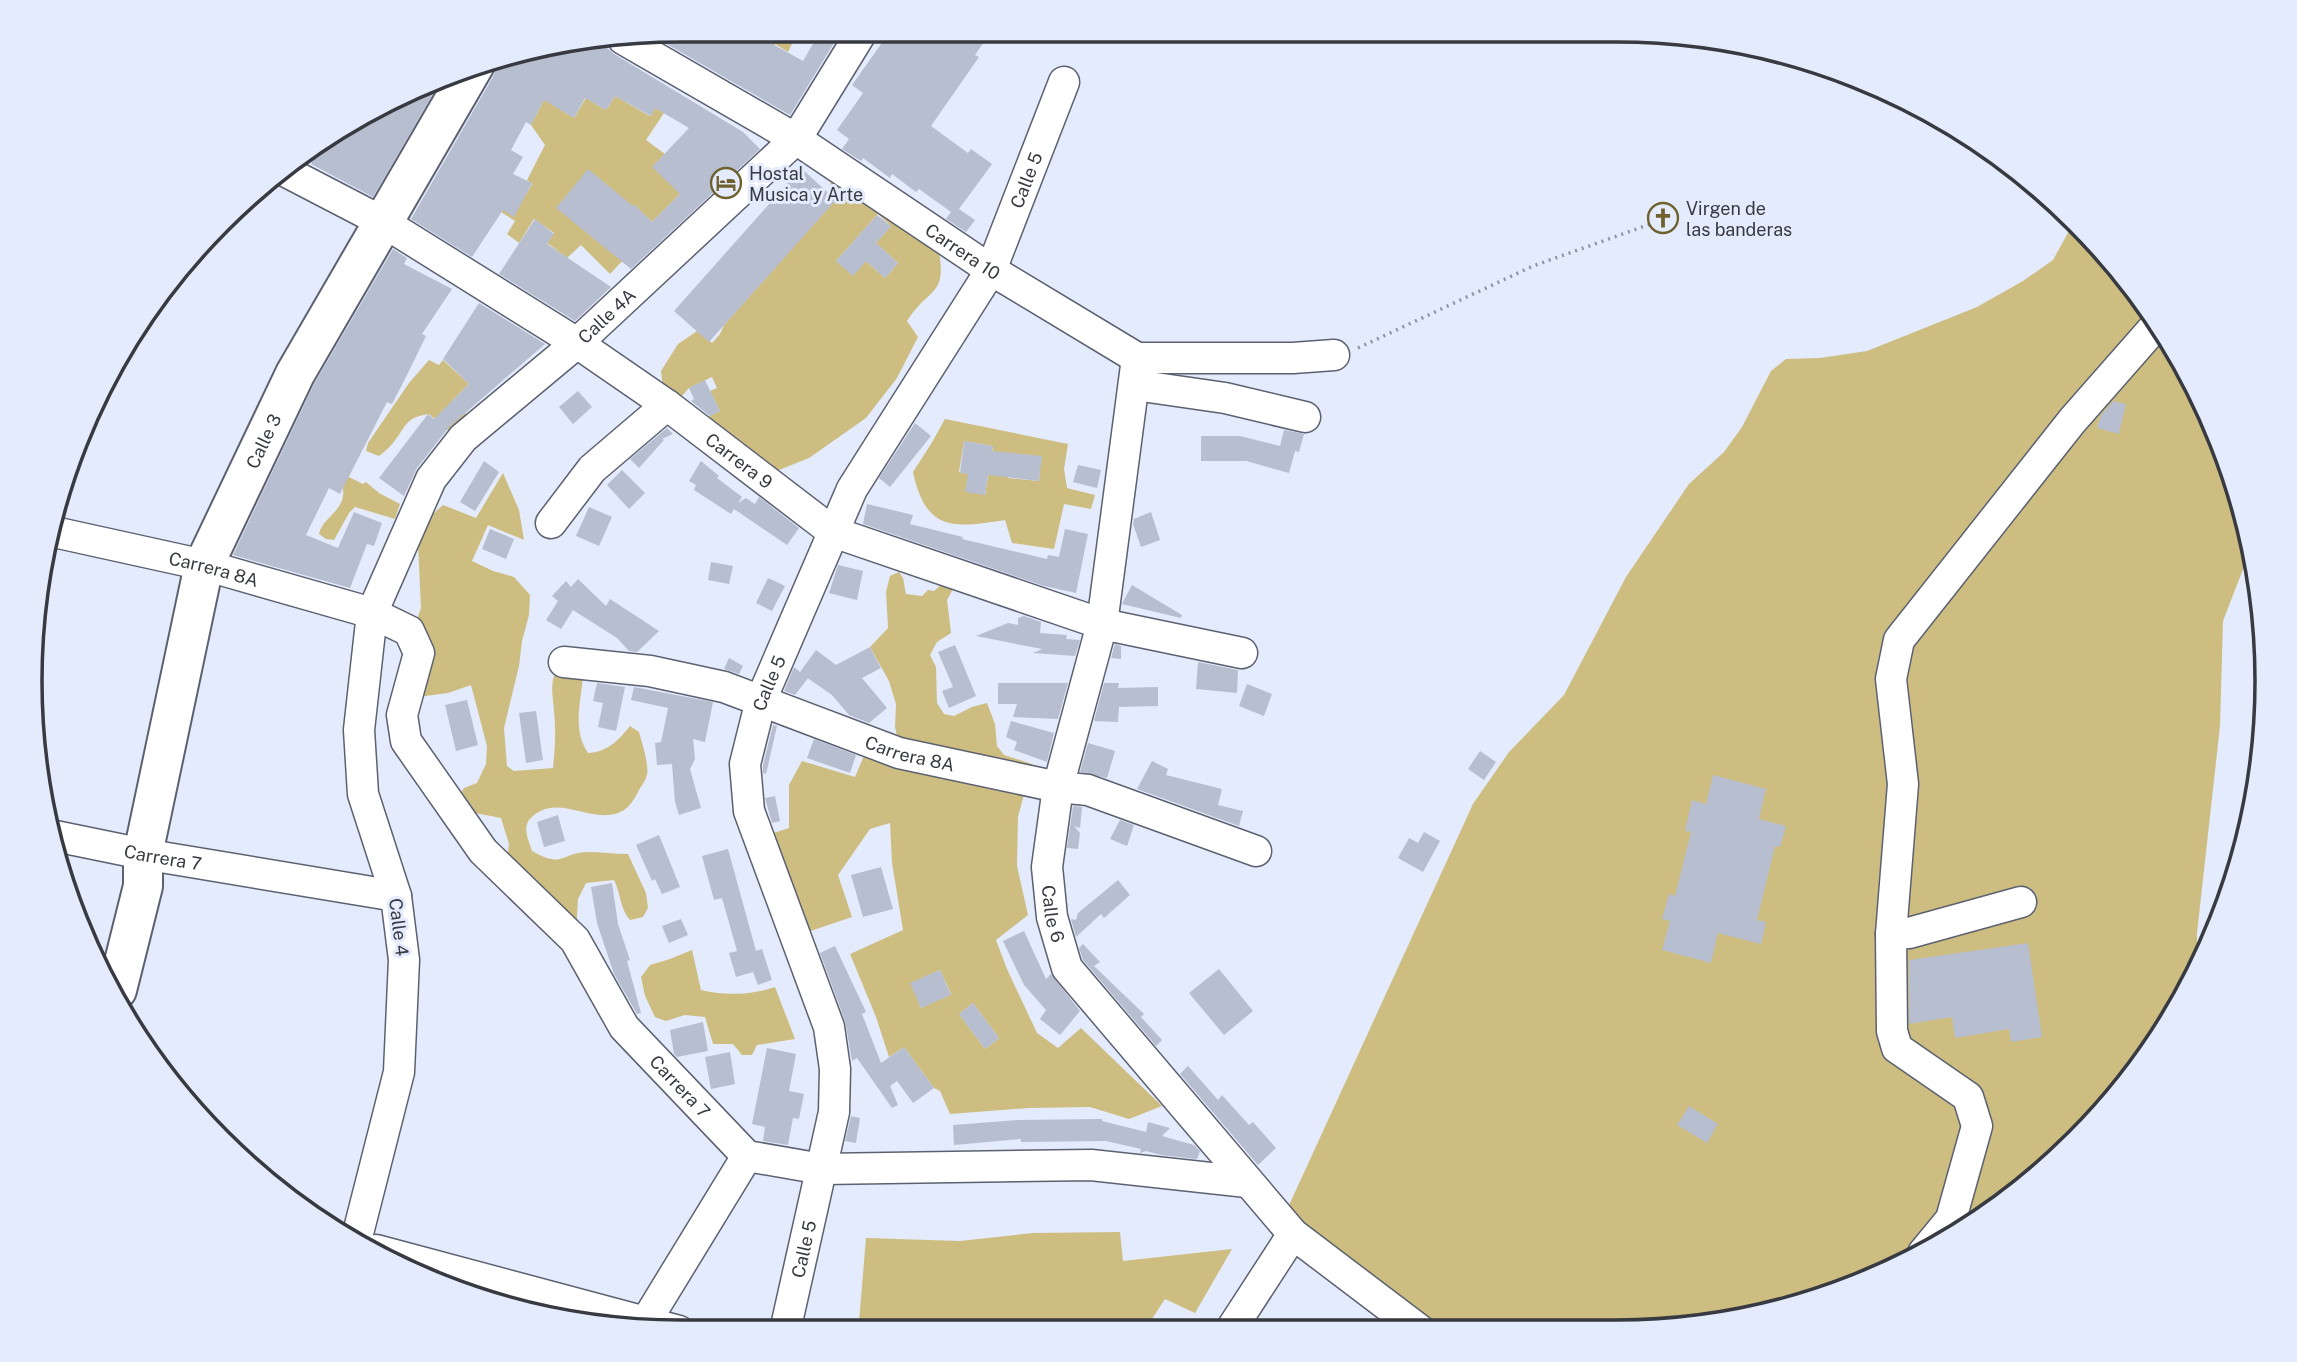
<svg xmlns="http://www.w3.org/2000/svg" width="2297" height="1362" viewBox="0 0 2297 1362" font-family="'Public Sans',sans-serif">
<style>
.green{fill:#cebd81;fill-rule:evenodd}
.building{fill:#b7becf}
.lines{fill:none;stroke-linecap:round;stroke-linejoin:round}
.minor-casing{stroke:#5b6170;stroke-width:33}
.major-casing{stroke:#5b6170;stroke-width:42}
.path{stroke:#8e939f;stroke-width:3.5;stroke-dasharray:2 5;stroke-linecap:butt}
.minor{stroke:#fff;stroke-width:30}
.major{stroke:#fff;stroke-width:38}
.labels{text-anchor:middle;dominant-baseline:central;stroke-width:6;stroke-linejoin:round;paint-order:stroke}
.poi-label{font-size:18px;fill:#373a41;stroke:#e3ebfc;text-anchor:start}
.street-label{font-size:18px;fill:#373a41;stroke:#e3ebfc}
.rim{fill:none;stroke:#373a41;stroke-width:3.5}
</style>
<rect width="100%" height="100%" fill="#e3ebfc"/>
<path class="green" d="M748,30H799L788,52L775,44L762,66L729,63Z
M594,84L592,102L606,110L615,96L650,116L656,107L664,113L646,140L665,154L680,194L652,222L634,205L604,235L626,257L610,274L581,245L567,258L547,243L554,233L534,219L519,243L507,234L515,221L495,208L504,191L522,201L532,184L527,180L545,145L531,125L546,96L561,110L574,118Z
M839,174L938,246C948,298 930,285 907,321L918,337L897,378L866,418L809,458L779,470L752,460L696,422L720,411L710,391L717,388L712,377L689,388L680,398L663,388L661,371L678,344L697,331L712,343L720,334L724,325L835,200L830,184ZM878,214L891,226L876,243L898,263L885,278L866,261L853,275L836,261Z
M2075,220L2158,320L2218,432L2252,546L2223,621L2220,726L2197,933V969L2157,1043L2046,1170L1941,1245L1785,1310L1659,1331H1434L1285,1214L1473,804L1509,752L1564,695L1626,577L1689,484L1724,452L1742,427L1771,371L1786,359L1820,358L1867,351L1977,307L2023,281L2053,260Z
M429,360L439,365L443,360L469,384L452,401L469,417L452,434L429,414C405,417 406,427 393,443C389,448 384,452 379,456L366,451L368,443L409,383Z
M945,419L1068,444L1064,469L1067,488L1095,495L1091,509L1064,504L1054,549L1012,543L1005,520C953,528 926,532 913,472L931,444ZM964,441L993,446L985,495L968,474L959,472ZM1011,453L1041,457L1039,481L1008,478Z
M503,473L519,510L524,540L488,525L472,561L493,571L514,577L530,595L529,615L522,641L519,666L504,728L507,766L514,771L553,768C555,749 556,730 554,711C553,696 550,687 555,673L583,676C581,703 572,729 588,753C607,752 618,741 630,726L639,732C642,743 649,764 647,775C646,780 642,785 639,790C634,800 629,809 618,813C589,823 559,794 533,816C521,825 528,839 532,851C564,869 560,853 587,852C601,852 615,854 628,854L646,893L648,908L643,917L630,920C620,909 621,894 614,880L586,883L578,899L576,933L506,866L509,844L501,818L465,811L458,798L464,788L477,783L486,764L487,746L471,685L448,693L418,697L413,631L421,608L418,543L433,514L443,505L476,518Z
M345,475L363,484L366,482L379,493L400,504L395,519L355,507L349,513L334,540L326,539L319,534C322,519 341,512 343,496C344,491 342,484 341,479Z
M899,572L903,578L906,594L922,596L928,590L934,591L942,584L953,589L947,600L951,633L937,642L930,655L936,667L937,703L944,714L954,716L972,707L987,703L995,724L997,746L1004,755L1032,764L1018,817L1017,866L1028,915L996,940L1007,969L1037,1033L1058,1048L1081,1028L1162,1106L1129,1119L1090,1107L1029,1108L950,1114L940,1091L934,1088L904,1047L889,1057L876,1017L850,954L903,930L892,863L890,823L870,829L838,875L852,917L787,939L752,840L789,828V785L802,761L855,777L866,751L899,745L895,727L896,704L889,681L870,647L888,628L886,592L890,576ZM940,970L951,994L921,1008L911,983ZM973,1003L999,1038L985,1049L959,1014Z
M692,950L701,990C726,996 751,995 775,987L795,1039L757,1045L752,1055H742L733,1044H713L705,1017L685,1015L666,1021L655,1017L645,996L641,977L650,965L670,959Z
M1120,1232L1123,1261L1232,1249L1195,1313L1165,1299L1144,1331H923L859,1322L866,1238L960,1241L1033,1233Z"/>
<path class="building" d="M681,30H748L803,61L821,30H842L790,115L651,35Z
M891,30H992L975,55L979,57L931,126L968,153L971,149L992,164L959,209L975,220L966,232L946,219L951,212L919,189L916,192L892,174L890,178L863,158L861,161L842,149L849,139L837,130L863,93L852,85Z
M601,43L614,54L743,132L760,149L631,269L556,208L588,169L633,206L634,204L652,222L680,194L652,167L689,128L655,108L651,116L615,96L606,110L585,98L574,118L544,100L531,125L526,122L511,150L523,157L513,174L532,183L514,217L503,210L472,257L411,219L494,75L496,60Z
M440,82L373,197L311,164L321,145Z
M801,168L836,200L709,342L674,311Z
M877,215L891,226L876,243L898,263L885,278L866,261L853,276L836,261Z
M535,219L554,234L547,244L611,287L575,321L499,274Z
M393,249L407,258L404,264L452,289L422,334L426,336L407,375L392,404L387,402L340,494L329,488L306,535L338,548L354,512L382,523L374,546L367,544L350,588L233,555L314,384Z
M479,303L545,344L449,427L417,468L404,496L379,478L428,414L434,419L469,384L443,359Z
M705,380L720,411L710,416L691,401L694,399L689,388Z
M578,391L592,407L573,424L559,407Z
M2113,401L2126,404L2119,434L2097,428L2101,415Z
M915,423L931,436L890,487L879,478Z
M667,428L673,434L662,439L664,440L639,468L630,459Z
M1284,430L1304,434L1299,452L1295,451L1289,473L1246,461H1201V436H1240L1280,446Z
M964,441L993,446L992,451L1042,456L1039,481L988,475L985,495L965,492L968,474L960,473Z
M484,461L499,472L475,511L460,502Z
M701,461L719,476L717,478L742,497L738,503L746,498L755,504L759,497L799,528L787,545L734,509L731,514L694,490L696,485L689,481Z
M1078,465L1101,470L1097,488L1073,482Z
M622,470L645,493L629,509L607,485Z
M867,504L913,515L910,524L963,537L962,539L1047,559L1048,555L1059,557L1065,529L1088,534L1076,593L1044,586L863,524Z
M589,507L612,517L599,546L576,536Z
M1151,512L1160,540L1141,547L1133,524L1134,519Z
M490,529L514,539L506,559L482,549Z
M711,562L733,566L729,584L708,580Z
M838,565L863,571L857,600L829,593Z
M768,578L785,586L772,611L756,603Z
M578,579L606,606L610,599L659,631L637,652L629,651L617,638L573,610L561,629L546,620L558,601L552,596L566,581L571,587Z
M1132,585L1182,615L1181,618L1122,604Z
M1024,616L1041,622L1040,633L1067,635L1066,639L1080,640L1075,656L1033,653L1042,649L976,636L1008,623L1018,625V618Z
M1115,644L1121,646V659L1111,658Z
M955,645L976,696L949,708L942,691L953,687L938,652Z
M870,647L881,668L862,678L887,708L869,723L849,715L832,695L806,677L808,678L795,695L784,691L794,667L800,672L816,650L836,665Z
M729,658L743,666L739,674L724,669Z
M1198,662L1238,670L1237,693L1196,689Z
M597,683L625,687L616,731L598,727L603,703L593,701Z
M998,683H1068L1058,719L1013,717L1017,704H998Z
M1104,683H1119L1118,688L1158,687V706L1119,707L1118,722L1094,721Z
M1247,684L1272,694L1264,716L1239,706Z
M634,687L713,702L705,742L693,739L695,759L690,769L701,808L679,815L675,802L672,764L657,765L655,743L661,742L668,708L631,700Z
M467,700L478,745L456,751L445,705Z
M536,711L543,760L526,763L519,713Z
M1011,721L1054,733L1047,762L1014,750L1017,742L1006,737Z
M773,725L777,726L766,774L763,773V765Z
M814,739L856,755L850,773L807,758Z
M1088,743L1115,751L1107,778L1080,772Z
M1480,751L1496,762L1484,780L1468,769Z
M1152,761L1168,769L1166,775L1222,789L1218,805L1243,811L1239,826L1137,789Z
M1713,775L1766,789L1759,819L1786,826L1780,847L1775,846L1757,920L1766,922L1761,944L1718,933L1711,963L1662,950L1670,921L1662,919L1669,894L1675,896L1691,832L1685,831L1692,800L1706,804Z
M775,796L780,821L772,823L765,798Z
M1073,806L1082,807L1080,828L1074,826L1080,833L1078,849L1067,848Z
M558,815L565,841L544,847L537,822Z
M1120,820L1134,825L1127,846L1110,839Z
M1424,832L1440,841L1423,872L1398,858L1409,838L1418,843Z
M659,835L680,887L662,894L655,879L652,881L636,845Z
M728,849L756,951L762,949L772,980L758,985L753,972L736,977L729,953L737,951L722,898L714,900L702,856Z
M881,867L893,909L863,917L851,875Z
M1118,880L1130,895L1104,918L1101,914L1076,937L1071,919L1076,920L1078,913Z
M612,883L618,924L630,960L627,961L641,1013L637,1014L614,974L597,923L591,887Z
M681,919L688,935L669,943L662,926Z
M1024,931L1046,979L1051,974L1080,1011L1060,1035L1040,1019L1046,1010L1024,985L1003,941Z
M2028,943L2042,1037L2011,1042L2009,1029L1955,1038L1952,1017L1909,1024V960Z
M1083,944L1100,962L1094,966L1144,1014L1141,1017L1162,1040L1156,1046L1083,960L1079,948Z
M835,946L866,1012L862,1014L881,1063L904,1047L934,1088L913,1103L897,1081L890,1086L898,1105L892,1108L857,1058L852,1061L845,1021L820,953Z
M1219,969L1253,1011L1224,1035L1189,993Z
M940,970L951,995L921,1008L910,983Z
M973,1003L999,1038L985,1049L959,1014Z
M703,1022L708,1051L677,1057L674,1054L670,1030Z
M767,1048L796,1054L789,1091L804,1094L799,1119L793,1118L788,1145L763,1141L765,1127L752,1124Z
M730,1052L735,1084L711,1089L705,1057Z
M1188,1066L1218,1100L1222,1095L1249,1125L1253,1122L1276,1148L1258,1165L1180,1074Z
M1689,1106L1718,1124L1707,1143L1677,1125Z
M851,1116L860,1118L856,1143L845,1141Z
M1102,1119V1121L1146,1132L1148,1122L1170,1128L1162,1136L1194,1145L1200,1151L1197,1159L1161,1155L1146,1151L1140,1153L1141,1149L1106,1141L1021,1142V1139L954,1145L953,1125L1018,1120Z"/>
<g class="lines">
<g class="minor-casing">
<g id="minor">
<path id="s1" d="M623,39L796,139L991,270L1137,358H1293L1334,355"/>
<path id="s2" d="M281,169L383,222L577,343L667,405L833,532L1102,624L1242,653"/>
<path id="s3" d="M1137,358L1102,624L1058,787L1047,867L1052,917L1067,968L1293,1234L1421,1331"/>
<path d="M1135,385L1225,398L1305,417"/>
<path d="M551,523L592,469L667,405"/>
<path id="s4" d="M54,532L204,565L372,613L409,631L419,653L402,715L406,741L483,851L575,940L624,1027L747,1156L822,1169L1091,1165L1247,1182"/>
<path id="s5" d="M564,662L650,671L724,687L899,753L1058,787L1088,790L1256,851"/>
<path id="s6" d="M55,836L143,854L396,896"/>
<path d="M1891,934L1909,933L2021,902"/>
<path id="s7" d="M356,1241L399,1072L404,960L396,896L363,794L359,730L372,613L431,479L463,438L577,343L796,139L863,30"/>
<path d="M376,1250L679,1331"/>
<path d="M1923,1253L1951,1219L1977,1126L1968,1097L1897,1048L1892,1031L1891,934L1903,784L1891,679L1899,640L2072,421L2159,322"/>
<path d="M640,1331L747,1156"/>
<path id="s8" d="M785,1331L834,1112L835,1069L829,1027L749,811L745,764L761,700L852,489L991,270L1064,82"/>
<path d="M1230,1331L1293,1234"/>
</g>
</g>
<g class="major-casing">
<g id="major">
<path id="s9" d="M117,990L143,886V854L204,565L295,374L475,64"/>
</g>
</g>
<path class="path" d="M1358,348L1533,266L1659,221"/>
<use href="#minor" class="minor"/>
<use href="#major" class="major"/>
</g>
<defs>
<g id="hotel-ring" transform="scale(1.575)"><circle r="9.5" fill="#e3ebfc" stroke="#6e612e" stroke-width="1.5"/><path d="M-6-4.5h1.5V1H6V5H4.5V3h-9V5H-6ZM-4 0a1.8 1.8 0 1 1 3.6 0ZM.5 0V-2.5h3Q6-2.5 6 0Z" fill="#6e612e"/></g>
<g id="church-ring" transform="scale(1.575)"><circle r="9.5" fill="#e3ebfc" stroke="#6e612e" stroke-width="1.5"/><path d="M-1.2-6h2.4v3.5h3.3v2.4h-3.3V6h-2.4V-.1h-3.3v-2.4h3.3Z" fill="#6e612e"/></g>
</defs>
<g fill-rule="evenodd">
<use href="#hotel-ring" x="726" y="183"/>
<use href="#church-ring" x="1663" y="218"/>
</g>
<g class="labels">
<g class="poi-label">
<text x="749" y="173">Hostal<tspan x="749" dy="21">Musica y Arte</tspan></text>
<text x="1686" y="208">Virgen de<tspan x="1686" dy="21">las banderas</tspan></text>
</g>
<g class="street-label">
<text stroke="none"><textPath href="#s8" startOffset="1239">Calle 5</textPath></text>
<text stroke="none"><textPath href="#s1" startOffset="401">Carrera 10</textPath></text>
<text stroke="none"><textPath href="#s7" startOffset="1027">Calle 4A</textPath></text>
<text stroke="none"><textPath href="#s9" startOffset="572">Calle 3</textPath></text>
<text stroke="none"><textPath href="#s2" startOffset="544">Carrera 9</textPath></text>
<text stroke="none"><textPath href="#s4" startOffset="164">Carrera 8A</textPath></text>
<text stroke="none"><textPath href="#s8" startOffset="672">Calle 5</textPath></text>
<text stroke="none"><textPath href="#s5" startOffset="360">Carrera 8A</textPath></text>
<text stroke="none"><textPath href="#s6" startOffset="110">Carrera 7</textPath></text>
<text stroke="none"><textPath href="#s3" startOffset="565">Calle 6</textPath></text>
<text transform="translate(399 927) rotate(83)">Calle 4</text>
<text stroke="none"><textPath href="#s4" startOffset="928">Carrera 7</textPath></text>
<text stroke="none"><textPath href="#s8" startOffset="84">Calle 5</textPath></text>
</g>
</g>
<path d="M0 0H2297V1362H0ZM681 42H1616A639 639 0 0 1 2255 681V681A639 639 0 0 1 1616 1320H681A639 639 0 0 1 42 681V681A639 639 0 0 1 681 42Z" fill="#e3ebfc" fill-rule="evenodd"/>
<path class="rim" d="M681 42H1616A639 639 0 0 1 2255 681V681A639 639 0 0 1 1616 1320H681A639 639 0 0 1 42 681V681A639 639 0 0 1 681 42Z"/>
</svg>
